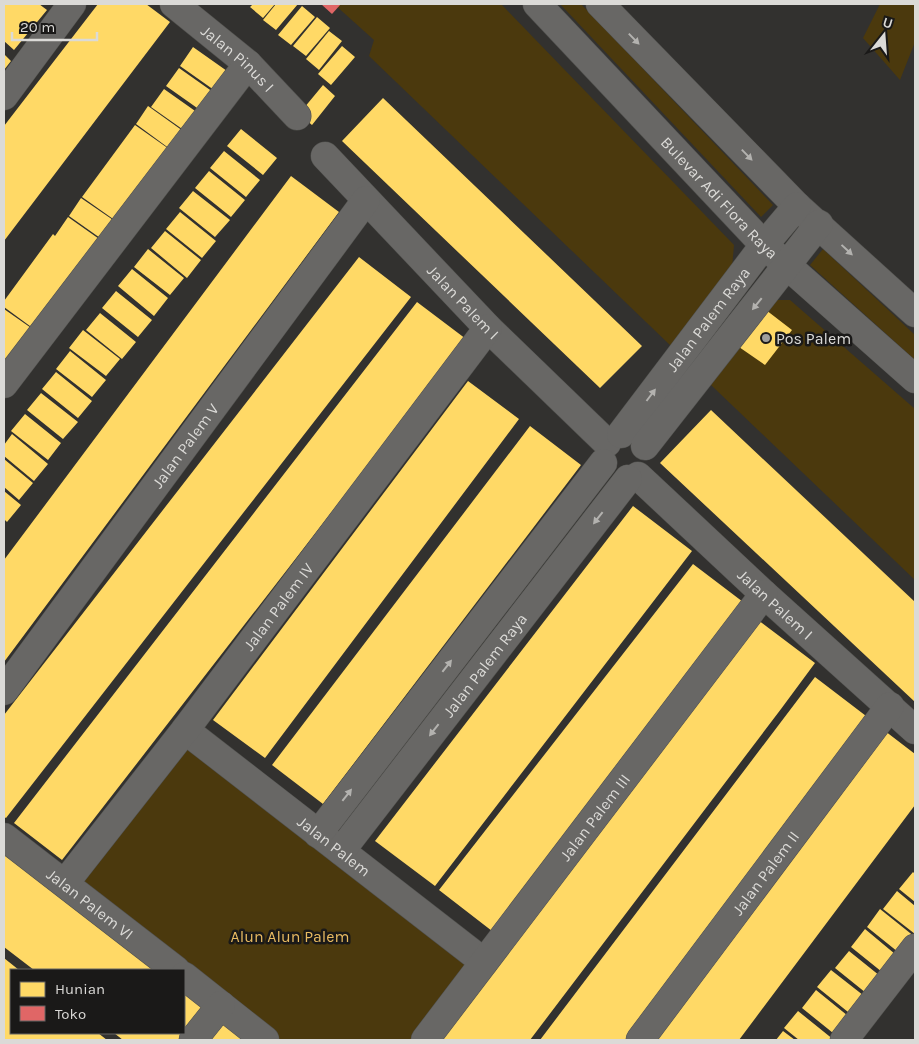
<svg xmlns="http://www.w3.org/2000/svg" width="919" height="1044" viewBox="0 0 919 1044" font-family="Karla,sans-serif">
<style>
.green{fill:#4b390d}
.homes{fill:#ffd966}
.shops{fill:#e06666}
.lines{fill:none;stroke-linecap:round;stroke-linejoin:round}
.minor-casing{stroke:#50504d;stroke-width:29}
.minor{stroke:#686765;stroke-width:28}
.oneway{fill:#b3b2af}
.poi-dot{fill:#a09f9c;stroke:#1a1918;stroke-width:2}
.labels{text-anchor:middle;dominant-baseline:central;stroke-width:5;stroke-linejoin:round;paint-order:stroke}
.street-label{font-size:16px;fill:#dbdad7;stroke:#1a1918}
.poi-label{font-size:16px;fill:#dbdad7;stroke:#1a1918;text-anchor:start}
.park-label{font-size:16px;fill:#e9bb61;stroke:#1a1918}
</style>
<rect width="100%" height="100%" fill="#32312f"/>
<path class="green" d="M334,4H501L734,245L732,268L671,346L369,56L374,40Z
M560,4H581L773,205L761,217Z
M880,4H915V42L900,80L863,38Z
M823,249L915,335V360L810,265Z
M772,300H790L915,409V580L711,385Z
M186,743L471,962L411,1040H280L77,884Z"/>
<path class="homes" d="M4,4H39L47,10L14,50L4,41Z
M98,4H146L170,22L4,241V126Z
M253,4H275L263,18L250,7Z
M276,4H298L276,30L263,20Z
M302,6L315,17L291,45L278,35Z
M317,17L330,28L306,56L293,46Z
M329,31L342,41L319,70L306,59Z
M342,46L355,57L331,85L318,74Z
M193,47L227,71L214,90L180,66Z
M4,54L11,61L4,70Z
M179,68L213,92L200,110L166,86Z
M323,85L335,96L312,125L299,114Z
M164,89L198,113L185,131L151,107Z
M383,98L642,346L600,388L342,141Z
M148,106L183,131L170,149L136,124Z
M135,125L169,149L116,221L82,197Z
M241,129L277,158L263,175L227,146Z
M224,151L260,180L246,197L210,168Z
M209,171L245,200L231,217L195,188Z
M291,176L339,212L4,662V560Z
M193,191L230,220L215,237L179,208Z
M81,198L116,222L103,240L69,216Z
M180,212L216,241L202,258L166,229Z
M68,217L102,241L34,329L4,307V301L53,234L55,236Z
M165,231L201,260L187,278L151,248Z
M148,249L184,278L170,295L134,267Z
M359,257L411,297L6,818L4,817V715Z
M132,269L168,298L154,316L118,286Z
M116,291L152,320L138,337L102,308Z
M417,302L466,339L62,860L14,823Z
M4,309L34,330L4,364Z
M766,310L792,330L765,365L739,347Z
M100,313L136,342L122,359L86,330Z
M83,330L120,359L106,376L69,348Z
M70,351L106,380L92,397L56,369Z
M56,372L92,401L78,418L42,389Z
M468,381L519,419L265,758L213,720Z
M41,393L78,422L63,439L27,410Z
M711,410L915,602V702L660,463Z
M25,414L61,443L48,460L11,431Z
M530,426L581,465L323,804L272,765Z
M12,434L48,464L34,481L4,456V445Z
M4,459L33,483L19,500L4,487Z
M4,491L21,505L7,522L4,519Z
M633,506L692,551L435,886L375,841Z
M693,564L747,605L492,931L439,890Z
M758,620L815,663L781,709L530,1040H439Z
M815,677L870,719L626,1040H540Z
M885,731L915,754V805L739,1040H654Z
M4,851L156,970H34L4,947Z
M913,872L915,874V902L899,889Z
M897,891L915,906V934L883,909Z
M880,909L915,937L903,956L867,927Z
M865,929L901,959L887,976L851,947Z
M849,951L885,980L871,997L835,968Z
M4,958L19,970H11V1033H98L107,1040H4Z
M831,970L868,999L853,1016L817,987Z
M816,990L853,1020L838,1037L802,1008Z
M184,992L205,1009L180,1040H123L114,1033H184Z
M798,1011L834,1040H799L784,1028Z
M223,1023L245,1040H210Z
M783,1031L795,1040H776Z"/>
<path class="shops" d="M321,4H341L332,14Z"/>
<g class="lines">
<g class="minor-casing">
<g id="minor">
<path id="s1" d="M174,4L248,64L297,116"/>
<path id="s2" d="M537,4L764,245L915,379"/>
<path d="M600,4L797,206L915,313"/>
<path d="M4,96L72,4"/>
<path id="s3" d="M325,156L488,328L607,443"/>
<path d="M4,384L248,64"/>
<path id="s4" d="M621,434L764,245L797,206"/>
<path d="M645,446L819,224"/>
<path id="s5" d="M638,476L764,594L915,730"/>
<path id="s6" d="M4,691L366,200"/>
<path id="s7" d="M185,730L484,962"/>
<path d="M318,834L603,463"/>
<path id="s8" d="M4,837L176,970"/>
<path id="s9" d="M341,851L628,479"/>
<path id="s10" d="M65,883L185,730L488,328"/>
<path d="M184,976L265,1040"/>
<path d="M193,1040L221,1005"/>
<path id="s11" d="M425,1040L764,594"/>
<path id="s12" d="M640,1040L890,706"/>
<path d="M844,1040L915,948"/>
</g>
</g>
<use href="#minor" class="minor"/>
</g>
<defs><path id="oneway-solid" d="M-6-.8H1V-3.2L6.5 0L1 3.2V.8H-6Z" transform="scale(1.25)"/></defs>
<g class="oneway">
<use href="#oneway-solid" transform="translate(634 39) rotate(46)"/>
<use href="#oneway-solid" transform="translate(747 155) rotate(46)"/>
<use href="#oneway-solid" transform="translate(847 250) rotate(43)"/>
<use href="#oneway-solid" transform="translate(757 304) rotate(129)"/>
<use href="#oneway-solid" transform="translate(651 395) rotate(-53)"/>
<use href="#oneway-solid" transform="translate(598 518) rotate(128)"/>
<use href="#oneway-solid" transform="translate(447 666) rotate(-52)"/>
<use href="#oneway-solid" transform="translate(434 730) rotate(128)"/>
<use href="#oneway-solid" transform="translate(347 795) rotate(-52)"/>
</g>
<circle class="poi-dot" cx="766" cy="338" r="5"/>
<g class="labels">
<g class="street-label">
<text stroke="none"><textPath href="#s1" startOffset="84">Jalan Pinus I</textPath></text>
<text stroke="none"><textPath href="#s2" startOffset="266">Bulevar Adi Flora Raya</textPath></text>
<text stroke="none"><textPath href="#s3" startOffset="201">Jalan Palem I</textPath></text>
<text stroke="none"><textPath href="#s4" startOffset="144">Jalan Palem Raya</textPath></text>
<text stroke="none"><textPath href="#s6" startOffset="305">Jalan Palem V</textPath></text>
<text stroke="none"><textPath href="#s5" startOffset="188">Jalan Palem I</textPath></text>
<text stroke="none"><textPath href="#s10" startOffset="349">Jalan Palem IV</textPath></text>
<text stroke="none"><textPath href="#s9" startOffset="235">Jalan Palem Raya</textPath></text>
<text stroke="none"><textPath href="#s11" startOffset="280">Jalan Palem III</textPath></text>
<text stroke="none"><textPath href="#s7" startOffset="189">Jalan Palem</textPath></text>
<text stroke="none"><textPath href="#s12" startOffset="209">Jalan Palem II</textPath></text>
<text stroke="none"><textPath href="#s8" startOffset="109">Jalan Palem VI</textPath></text>
</g>
<g class="poi-label">
<text x="776" y="338">Pos Palem</text>
</g>
<g class="park-label">
<text x="290" y="936">Alun Alun Palem</text>
</g>
</g>
<rect width="919" height="1044" fill="none" stroke="#dbdad7" stroke-width="10"/>
<rect x="10" y="969" width="175" height="65" fill="#1a1918" stroke="#676664"/>
<rect x="20" y="982" width="25" height="15" fill="#ffd966" stroke="#676664"/>
<text x="55" y="994" font-size="15" fill="#dbdad7">Hunian</text>
<rect x="20" y="1006" width="25" height="15" fill="#e06666" stroke="#676664"/>
<text x="55" y="1019" font-size="15" fill="#dbdad7">Toko</text>
<g transform="translate(884 35) rotate(17)" stroke="#1a1918" stroke-width="4" paint-order="stroke">
<path d="M0-4L9 19L0 12L-9 19Z" fill="#dbdad7"/>
<text y="-8" font-size="14" font-weight="bold" text-anchor="middle" fill="#dbdad7">U</text>
</g>
<path d="M12 32v8h85v-8" fill="none" stroke="#dbdad7" stroke-width="2.5"/>
<text x="20" y="32" font-size="15" fill="#dbdad7" stroke="#1a1918" stroke-width="4" paint-order="stroke">20 m</text>
</svg>
